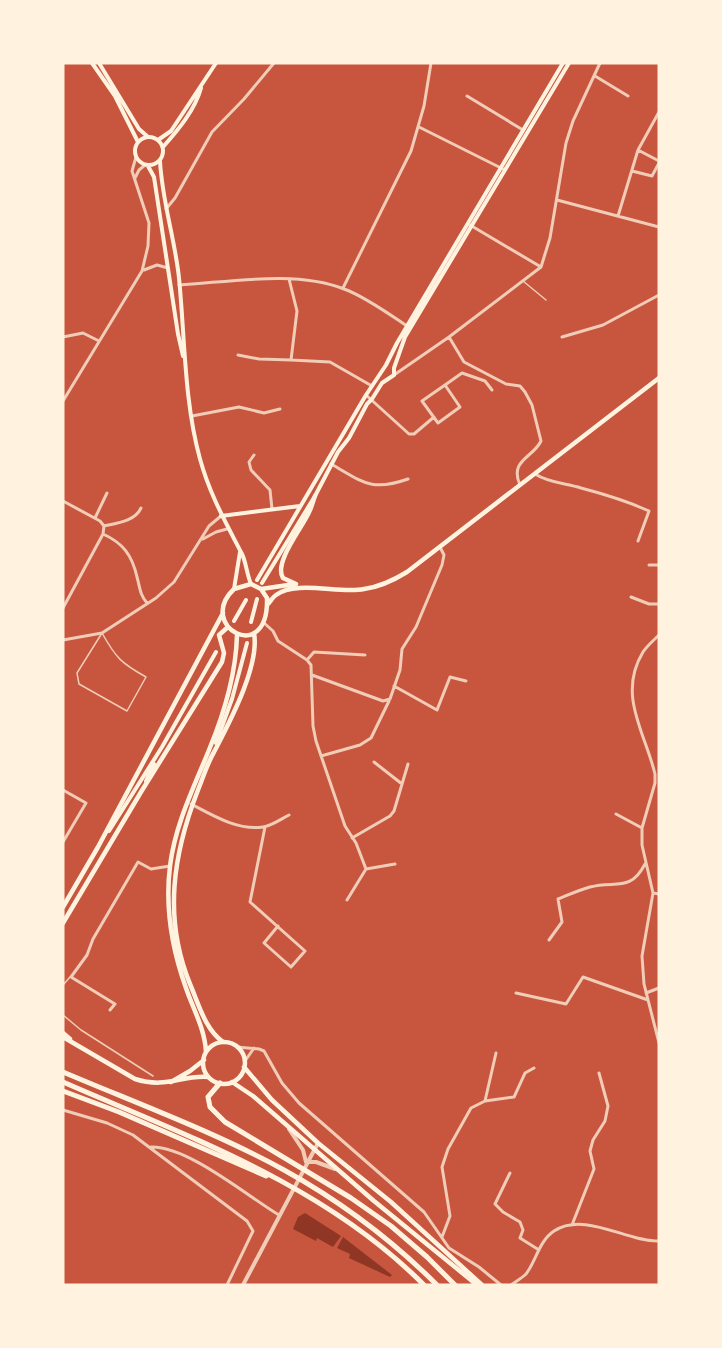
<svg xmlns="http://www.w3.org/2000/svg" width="722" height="1348" viewBox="0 0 722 1348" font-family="'DM Sans',sans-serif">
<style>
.water{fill:#8f3625}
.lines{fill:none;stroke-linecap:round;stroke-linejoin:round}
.service{stroke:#f1ccb7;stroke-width:1.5}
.minor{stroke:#f1ccb7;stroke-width:3}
.tertiary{stroke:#f1ccb7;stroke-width:4}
.secondary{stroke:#fff3e0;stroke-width:4}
.primary{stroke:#fff3e0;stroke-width:4.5}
.motorway{stroke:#fff3e0;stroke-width:5}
</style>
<rect width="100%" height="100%" fill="#c8553d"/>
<path class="water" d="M305,1213L341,1236L333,1247L317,1238L316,1241L293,1229L298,1217Z
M343,1237L392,1275L390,1277L349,1258L350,1254L337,1248Z"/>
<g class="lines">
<path class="service" d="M523,281L546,300
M102,633C116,658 121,663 146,677L127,711L79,684L77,673Z
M63,985L70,977
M63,1015L81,1030L153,1076"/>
<path class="minor" d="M595,76L628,96
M467,96L523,130
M419,127L505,170
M638,150L659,161
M632,171L652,176L659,163
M135,178L139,170L145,165
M557,200L659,227
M166,209L175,198L212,132L244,99L274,63
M618,216L638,150L659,112
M470,225L541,267
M144,270L157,265L168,268
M289,279L297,311L291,360L330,362L372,386
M179,285C230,282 296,270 344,289C364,296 389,314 407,326
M343,288L411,151L424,106L431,63
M63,337L83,333L99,341
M449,337L464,362L506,384L520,386L525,392L532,405L541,441C533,458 509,460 520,485
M562,337L603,325L659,295
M238,355L259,359L291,360
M394,375L449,337L541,267L550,238L566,143L573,121L600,63
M445,385L422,401L438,423L460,407L445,385L462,373L485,381L492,390
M366,395L409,434H414L434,417
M63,401L142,271L148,246L149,223L132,171L136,157
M192,416L239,407L264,413L280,409
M254,455L249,462L251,470L270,490L272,509
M331,464C363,482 371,492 408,479
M535,474C549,483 565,483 581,488C604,494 627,501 649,511L638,541
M63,501L100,521L104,526L103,534L63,608
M95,518L107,493
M104,526C118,523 135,521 141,508
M103,534C123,543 132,555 137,577C140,588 140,595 147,603
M203,539L216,532L227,529
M649,565H659
M631,597L649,604H659
M263,622L273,631L278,641L307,660L311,665L313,726L316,741L345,826L356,843L366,869L347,900
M659,635C654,640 647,646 643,652C617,695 645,732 655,774V783L642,828V845L653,893L642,956L644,984L659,1043
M63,640L102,633L156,598L174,582L209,526L221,516
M307,660L314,652L365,655
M312,675L383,701L390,699L400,670L402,649L416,627L442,565L444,555L440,547
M394,686L437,710L450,677L466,681
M321,756L360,745L371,738L389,701
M374,762L402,784
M63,790L86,803L63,842
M191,804C212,815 238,831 263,827C271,826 281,819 289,815
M616,814L642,828
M265,827L250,902L305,951L291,967L264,943L278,926
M352,838L390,816L394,811L408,764
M366,869L395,864
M653,893L659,894
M549,940L562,922L558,899C568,895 579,890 590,887C615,880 630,893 645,864
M516,993L566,1004L583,977L648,1000
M646,993L659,988
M110,1010L115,1004L71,977L87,955L93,939L138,862L151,869L170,866
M237,1047L259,1049L264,1051L282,1083L299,1103L424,1212L449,1248L479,1267L501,1285
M245,1061L254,1048
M485,1101L514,1097L525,1073L534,1068
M63,1110L107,1123L133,1135L247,1221L253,1231L227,1285
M151,1147C188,1146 247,1196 279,1215
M510,1173L495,1204L503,1212L520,1222L523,1230L520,1238L539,1250
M572,1225L594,1169L590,1151L593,1140L605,1121L608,1106L599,1073
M442,1237L450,1216L442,1167L448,1149L471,1108L485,1101L496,1053
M511,1285C515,1282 522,1278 526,1274C536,1261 539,1241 554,1231C585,1211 627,1242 659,1241"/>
<path class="tertiary" d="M289,1129L303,1150L306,1162
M307,1162H316L335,1169
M243,1285L318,1143"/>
<path class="secondary" d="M92,63L115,96L138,142
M99,63L139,129L147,136
M135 151a14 14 0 1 1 28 0a14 14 0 1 1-28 0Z
M158,140L171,131L216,63
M163,147C178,130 195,110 201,88
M160,161C162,201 175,239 179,278C185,338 184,401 200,459C210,495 225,521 242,554C246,562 247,575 251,584
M148,166L154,177L178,334L183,356
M221,516L300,506
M257,580L366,395L386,365L397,343L563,63
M262,583L315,496L338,452L349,438L367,404L372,399L382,383L394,375V368L405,337L569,63
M234,589L240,552
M234,621L246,600
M251,622L257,599
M216,743L232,699L247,643
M146,781L154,764
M109,831L162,747L216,652"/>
<path class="primary" d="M251,584L261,589L267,598C269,667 195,626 234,589Z
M296,584L283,578C273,562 304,526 310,510C312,506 313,501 315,496
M261,589L295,584
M267,605C270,602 273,597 276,595C296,580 340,594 364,589C380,587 394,580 407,572L659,378
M63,907L98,847L223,613
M63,923L141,792L222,662L224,653L219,635L228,627
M63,1033L70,1039
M63,1037L135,1079C167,1089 180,1075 208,1077
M223,1042C205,1029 199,1005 190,984C163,918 173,854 198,790C203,778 207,764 214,752C229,723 260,666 254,633
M203 1063a21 21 0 1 1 42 0a21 21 0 1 1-42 0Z
M206,1052C205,1029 193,1009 186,988C172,949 165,907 170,866C175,825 194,787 209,750C224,714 236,674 237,635
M244,1067L272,1100L318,1143L391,1202L482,1285
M171,1082L190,1071L204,1060
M232,1082L253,1096L374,1201L477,1285"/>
<path class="motorway" d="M63,1072C136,1103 215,1132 284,1170C340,1201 392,1240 437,1285
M63,1082C189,1137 325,1185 424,1285
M220,1083L208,1097L210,1107L225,1122L351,1198L391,1226L427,1257L455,1285
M63,1091L119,1112L266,1176"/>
</g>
<rect width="722" height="1348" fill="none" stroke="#fff3e0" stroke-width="129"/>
</svg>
